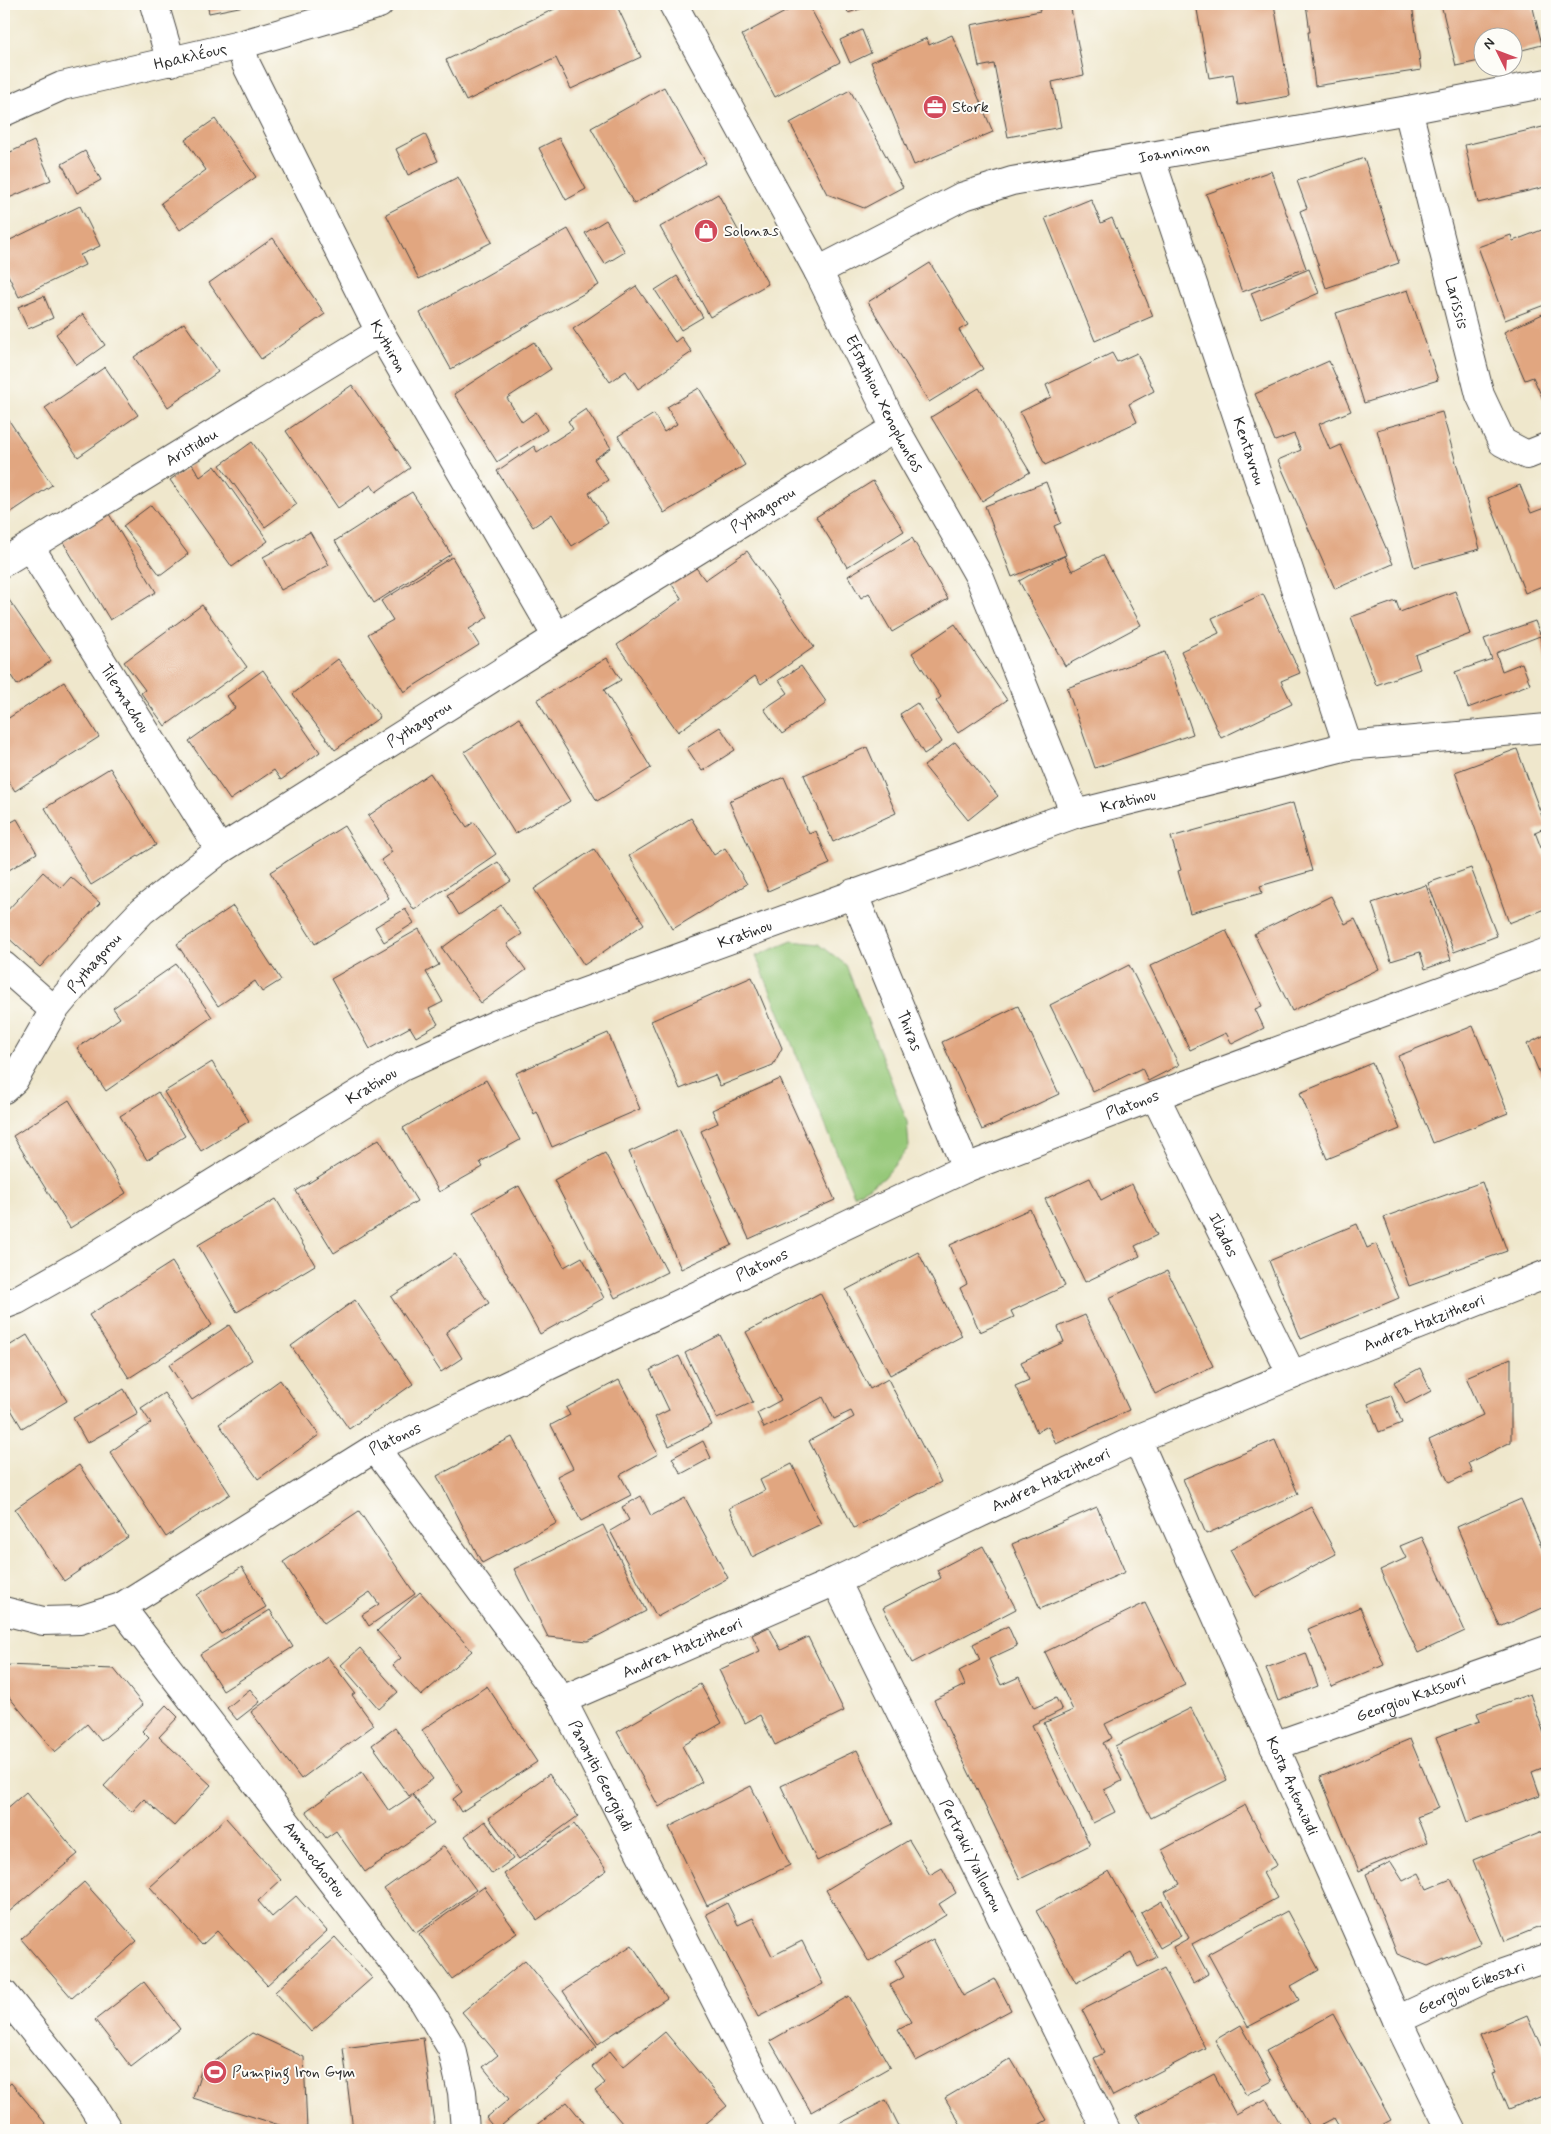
<svg xmlns="http://www.w3.org/2000/svg" width="1551" height="2134" viewBox="0 0 1551 2134" font-family="Mynerve,sans-serif">
<style>
.green{fill:#95c878;stroke:#607a52}
.building{fill:#e1a680}
.lines{fill:none;stroke-linecap:round;stroke-linejoin:round}
.minor-casing{stroke:#484743;stroke-width:30}
.major-casing{stroke:#484743;stroke-width:30}
.minor{stroke:#fff;stroke-width:28}
.major{stroke:#fff;stroke-width:28}
.labels{text-anchor:middle;dominant-baseline:central;stroke-width:4;stroke-linejoin:round;paint-order:stroke}
.street-label{font-size:16px;fill:#2b2b2b;stroke:#fdfcf7}
.poi-label{font-size:16px;fill:#2b2b2b;stroke:#fdfcf7;text-anchor:start}
</style>
<rect width="100%" height="100%" fill="#fdfcf7"/>
<filter id="ink" filterUnits="userSpaceOnUse"><feTurbulence type="fractalNoise" baseFrequency=".02" numOctaves="2"/><feDisplacementMap in="SourceGraphic" scale="10" xChannelSelector="R" yChannelSelector="G"/><feConvolveMatrix kernelMatrix="1 2 1 2 8 2 1 2 1" color-interpolation-filters="sRGB"/></filter>
<filter id="wash" filterUnits="userSpaceOnUse"><feTurbulence type="fractalNoise" baseFrequency=".0096" numOctaves="4" result="noise"/><feDisplacementMap in="SourceGraphic" scale="20" xChannelSelector="R" yChannelSelector="G"/><feGaussianBlur stdDeviation="1.12" result="paint"/><feColorMatrix in="noise" values="0 0 0 0 0 0 0 0 0 0 0 0 0 0 0 0 0 1.4 0 .05"/><feComposite in="paint" operator="in"/></filter>
<g filter="url(#wash)">
<rect width="100%" height="100%" fill="#efe7cc"/>
<path class="green" d="M792,941L819,944L846,965L907,1121L909,1147L884,1178L854,1195L756,956Z"/>
<g id="blocks">
<path class="building" d="M207,4H249V5L209,13Z
M565,4H616L641,57L571,89L556,58L466,101L446,60Z
M800,4H808L840,62L775,97L742,35Z
M845,4H875L848,13Z
M1039,4H1070L1084,75L1052,82L1061,127L1008,137L994,64L979,67L971,25L1040,11Z
M1196,4H1274L1290,96L1238,105L1233,74L1209,78Z
M1306,4H1412L1421,70L1315,86L1308,32H1310Z
M1441,4H1532L1542,45L1514,52V38H1484V60L1456,66Z
M862,30L871,53L850,63L840,40Z
M952,35L993,132L914,165L871,62L927,38L929,45Z
M664,87L706,163L634,204L591,128Z
M850,90L903,187L864,208L827,194L790,123Z
M215,119L256,177L180,230L161,203L206,170L185,140Z
M1547,126V192L1545,187L1478,203L1465,145Z
M425,134L438,161L408,175L396,149Z
M559,138L586,189L566,200L539,148Z
M34,141L51,180L4,200V155Z
M85,151L101,180L77,193L62,164Z
M1364,158L1399,263L1326,288L1300,211L1307,208L1297,181Z
M1271,171L1306,268L1242,292L1206,194Z
M458,177L492,242L419,279L386,214Z
M718,194L768,284L710,317L660,227Z
M1091,199L1101,223L1112,218L1153,316L1095,341L1045,218Z
M80,206L100,246L80,255L85,265L19,297L4,267V243Z
M606,220L625,252L605,264L585,233Z
M1547,228V304L1505,320L1478,247L1511,235L1513,241Z
M568,229L599,285L451,369L420,313Z
M273,238L325,314L261,359L209,283Z
M930,263L968,325L959,330L983,369L929,402L868,302Z
M1309,269L1319,293L1261,318L1251,293Z
M677,276L703,317L681,330L655,290Z
M636,286L675,342L681,337L692,352L638,389L626,371L610,382L573,329Z
M1408,290L1438,380L1364,403L1336,313Z
M44,296L53,318L28,329L18,307Z
M1547,312V405L1546,406L1533,377L1525,380L1504,332Z
M83,314L105,345L77,365L56,334Z
M184,323L218,372L168,407L134,357Z
M534,342L551,369L507,398L522,422L536,412L547,430L497,462L454,394Z
M1112,353L1117,362L1137,353L1154,391L1129,404L1137,422L1045,465L1020,412L1051,397L1046,385Z
M1329,361L1351,411L1319,424L1330,450L1341,445L1393,564L1335,589L1278,460L1301,450L1294,434L1275,441L1255,394Z
M105,367L138,415L78,457L45,408Z
M352,385L410,468L376,492L371,485L338,508L286,431Z
M699,388L745,465L664,513L618,436L654,414L664,432L677,424L667,407Z
M979,388L1030,472L982,501L931,417Z
M586,409L611,448L594,459L608,480L589,493L608,523L572,546L552,514L533,527L497,471L534,446L537,452L573,429L568,421Z
M1442,412L1480,549L1414,567L1377,430Z
M4,413L52,485L4,517Z
M252,442L297,504L265,527L220,465Z
M192,464L200,477L215,466L268,541L232,567L170,480Z
M873,481L904,531L847,567L816,517Z
M1046,482L1061,523L1054,526L1066,555L1012,577L985,506Z
M1520,485L1531,513L1547,507V584L1525,593L1488,498Z
M412,492L451,554L374,603L335,541Z
M151,505L188,554L160,575L123,526Z
M109,514L156,592L110,620L63,542Z
M310,532L329,565L281,590L263,557Z
M912,538L948,599L892,632L869,593L861,598L848,576Z
M747,551L814,647L761,684L755,676L678,732L617,645L682,599L670,582L694,565L705,580Z
M1103,555L1141,625L1065,666L1019,581L1064,556L1072,571Z
M452,557L488,617L469,629L479,645L404,692L368,634L393,620L381,601Z
M1455,591L1470,634L1415,655L1420,669L1376,685L1351,617L1396,601L1400,612Z
M1263,594L1300,673L1281,681L1292,704L1221,738L1181,651L1219,633L1212,618Z
M7,597L51,661L17,685L4,665V599Z
M202,605L247,667L165,726L141,693L145,690L124,662Z
M1535,621L1540,634L1547,633V670L1540,636L1496,653L1502,671L1522,663L1530,684L1468,708L1455,672L1492,659L1484,639Z
M955,624L1007,700L958,733L936,701L941,697L912,653Z
M1165,652L1193,734L1095,768L1067,688Z
M607,658L621,680L604,690L651,768L597,801L537,700Z
M338,659L380,717L335,750L293,694Z
M801,666L827,703L782,734L764,709L788,693L779,680Z
M263,670L320,752L281,780L274,770L230,800L189,741L235,708L227,696Z
M64,682L99,737L15,791L4,774V721Z
M917,703L942,742L924,754L900,714Z
M519,718L570,801L515,834L464,752Z
M720,727L735,750L702,771L687,748Z
M955,742L998,796L968,820L924,766Z
M867,747L896,813L833,842L804,775Z
M1517,749L1546,827L1535,832L1547,864V908L1509,923L1455,772Z
M110,768L156,845L91,885L45,808Z
M430,773L467,827L474,822L496,854L414,910L381,860L392,852L368,816Z
M784,777L809,834L816,831L830,864L768,891L729,801Z
M1293,803L1312,871L1260,886L1262,893L1190,913L1178,871L1181,870L1171,837Z
M691,818L714,855L725,848L747,884L673,929L629,856Z
M17,819L37,853L4,873V826Z
M344,826L389,898L315,944L270,872Z
M594,849L644,924L584,965L534,889Z
M498,862L511,881L459,915L447,895Z
M1471,868L1497,936L1454,952L1428,883Z
M43,872L61,888L71,877L100,903L40,967L4,934V914Z
M1426,885L1451,960L1425,969L1420,952L1391,961L1372,903Z
M1331,896L1345,924L1355,919L1379,969L1292,1011L1254,934Z
M501,905L522,934L507,944L526,970L481,1003L442,948Z
M233,906L281,980L262,992L255,981L218,1006L177,944Z
M405,909L414,923L384,942L375,927Z
M419,929L439,965L426,972L443,1002L429,1009L438,1024L416,1037L410,1027L370,1049L331,979Z
M1226,930L1262,1006L1255,1009L1264,1028L1232,1044L1226,1033L1190,1050L1150,966Z
M176,964L212,1017L106,1091L77,1048L120,1018L113,1008Z
M1129,965L1179,1065L1148,1081L1142,1068L1093,1092L1050,1005Z
M752,977L782,1048L773,1065L720,1086L715,1075L680,1089L651,1021Z
M1018,1006L1059,1094L982,1130L942,1042Z
M1473,1026L1508,1113L1433,1143L1398,1056Z
M608,1033L640,1109L552,1147L537,1112L534,1114L516,1073Z
M1547,1034V1090L1527,1044Z
M212,1062L249,1121L201,1151L164,1092Z
M1372,1063L1400,1129L1327,1159L1300,1093Z
M780,1079L835,1200L749,1239L701,1131L718,1123L712,1110Z
M486,1080L520,1140L480,1162L483,1167L439,1192L403,1128Z
M158,1092L185,1136L147,1160L120,1116Z
M69,1100L126,1193L70,1228L13,1136Z
M679,1129L732,1245L681,1269L629,1152Z
M379,1139L417,1201L334,1253L296,1191Z
M605,1153L667,1272L615,1298L554,1180Z
M1090,1178L1101,1200L1132,1184L1157,1235L1135,1246L1140,1256L1085,1282L1045,1199Z
M1482,1182L1507,1251L1409,1286L1384,1217Z
M519,1186L564,1267L582,1257L604,1298L540,1334L473,1212Z
M276,1199L315,1265L237,1312L198,1245Z
M1030,1209L1065,1286L1011,1311L1014,1317L980,1332L960,1288L967,1284L950,1245Z
M1357,1224L1367,1248L1376,1244L1399,1298L1301,1339L1269,1261Z
M918,1252L962,1336L890,1375L846,1290Z
M455,1254L489,1303L446,1332L462,1358L441,1372L391,1297Z
M172,1262L212,1325L129,1378L89,1315Z
M1167,1271L1213,1366L1155,1394L1109,1298Z
M820,1293L870,1389L888,1379L941,1482L854,1528L809,1441L854,1417L851,1411L834,1419L823,1397L764,1428L757,1413L781,1400L746,1332Z
M355,1300L413,1384L349,1429L291,1346Z
M1085,1315L1129,1410L1056,1444L1048,1426L1037,1432L1015,1386L1029,1380L1021,1362L1064,1342L1058,1327Z
M229,1325L252,1360L192,1400L169,1365Z
M27,1335L67,1401L22,1428L4,1398V1349Z
M720,1335L753,1402L717,1419L685,1353Z
M679,1356L712,1425L669,1446L655,1417L669,1410L650,1370Z
M1511,1358V1442L1468,1463L1472,1472L1449,1483L1429,1440L1483,1415L1466,1377Z
M1420,1368L1431,1391L1406,1404L1394,1382Z
M280,1380L319,1435L258,1479L219,1424Z
M619,1380L658,1454L620,1475L631,1495L581,1521L557,1476L573,1468L551,1425L570,1415L566,1408Z
M124,1389L138,1414L87,1443L73,1418Z
M164,1393L230,1494L166,1537L110,1452L151,1423L141,1408Z
M1391,1395L1402,1423L1379,1432L1368,1404Z
M512,1437L557,1523L482,1563L437,1476Z
M1275,1440L1298,1494L1206,1534L1183,1479Z
M703,1441L711,1458L681,1474L672,1458Z
M792,1464L821,1524L752,1557L729,1508L765,1491L760,1480Z
M79,1465L128,1537L64,1581L15,1509Z
M641,1496L651,1516L685,1498L728,1578L657,1617L610,1531L629,1520L622,1507Z
M1521,1499L1547,1559V1606L1500,1627L1457,1527Z
M1097,1507L1125,1572L1040,1609L1012,1544Z
M1311,1507L1336,1554L1255,1597L1230,1550Z
M359,1511L415,1594L369,1626L362,1615L379,1604L370,1592L324,1623L283,1562Z
M603,1525L646,1611L588,1641L548,1637L514,1569Z
M1422,1537L1465,1631L1418,1653L1380,1570L1406,1558L1400,1546Z
M983,1546L1016,1609L912,1663L883,1608L941,1578L937,1570Z
M242,1567L266,1607L221,1634L197,1595Z
M420,1592L472,1651L421,1696L393,1665L401,1658L377,1631Z
M1145,1603L1185,1685L1105,1724L1112,1738L1103,1743L1122,1781L1104,1790L1115,1812L1093,1823L1044,1723L1073,1710L1045,1652Z
M1360,1607L1384,1665L1332,1687L1308,1629Z
M270,1610L293,1647L223,1691L200,1654Z
M1008,1626L1017,1646L989,1659L1001,1685L1019,1677L1034,1708L1056,1698L1062,1710L1032,1725L1090,1845L1020,1879L934,1700L965,1685L959,1671L980,1660L973,1644Z
M769,1627L781,1650L808,1637L844,1711L775,1745L760,1715L745,1723L719,1670L760,1651L752,1635Z
M360,1648L398,1692L379,1709L341,1665Z
M1306,1653L1318,1686L1278,1701L1266,1668Z
M327,1656L355,1693L352,1695L374,1725L301,1779L251,1712Z
M4,1665L114,1669L143,1705L101,1741L87,1724L55,1752L4,1691Z
M700,1684L722,1723L682,1746L702,1782L659,1807L617,1732Z
M487,1686L537,1762L461,1812L453,1799L462,1792L422,1730Z
M250,1689L260,1702L237,1720L227,1708Z
M1530,1694L1547,1742V1766L1532,1772L1540,1795L1467,1822L1436,1737L1480,1721L1477,1713Z
M166,1705L178,1717L159,1737L211,1785L174,1826L144,1799L132,1812L104,1786L149,1738L142,1731Z
M1191,1708L1227,1780L1151,1818L1115,1746Z
M395,1728L433,1779L409,1796L372,1745Z
M1410,1739L1439,1808L1417,1817L1427,1842L1359,1871L1320,1777Z
M857,1750L893,1824L817,1861L781,1786Z
M362,1772L389,1811L413,1795L434,1824L365,1872L336,1831L326,1838L306,1811Z
M549,1774L578,1816L519,1859L489,1818Z
M751,1786L790,1865L707,1906L669,1827Z
M26,1792L78,1854L4,1916V1811Z
M1245,1805L1277,1865L1263,1873L1277,1898L1192,1944L1208,1974L1193,1983L1173,1947L1189,1938L1165,1892L1180,1884L1162,1850Z
M226,1818L281,1880L258,1901L272,1917L296,1896L327,1931L267,1985L217,1931L202,1945L150,1887Z
M485,1821L513,1859L492,1874L465,1836Z
M574,1824L607,1870L537,1920L504,1874Z
M1547,1830V1924L1505,1941L1473,1860Z
M909,1840L930,1875L942,1868L956,1893L939,1904L946,1915L869,1962L826,1890Z
M444,1846L476,1890L416,1933L384,1889Z
M1391,1862L1403,1881L1419,1873L1427,1889L1451,1879L1481,1943L1428,1966L1397,1954L1366,1874Z
M1109,1871L1157,1957L1138,1967L1131,1953L1076,1983L1036,1911Z
M84,1882L137,1941L72,1998L21,1939Z
M484,1887L517,1933L452,1979L419,1934Z
M1162,1901L1181,1936L1160,1948L1141,1913Z
M727,1903L738,1925L753,1918L772,1956L802,1941L823,1984L758,2017L706,1914Z
M1287,1911L1319,1970L1291,1986L1299,2000L1248,2027L1208,1954Z
M335,1937L372,1978L311,2032L275,1992Z
M933,1939L963,1996L995,1979L1011,2010L916,2061L898,2029L911,2022L890,1985L904,1977L895,1960Z
M632,1945L667,1998L598,2044L563,1991Z
M525,1960L597,2047L496,2130L486,2118L509,2099L483,2067L498,2055L462,2012Z
M1164,1968L1205,2048L1113,2096L1094,2058L1104,2053L1082,2010Z
M144,1982L180,2029L131,2067L95,2020Z
M849,1996L890,2067L811,2112L770,2041Z
M1333,2014L1391,2120L1372,2130H1341L1334,2118L1311,2130L1266,2051Z
M1527,2015L1547,2061V2094L1508,2110L1493,2074L1496,2073L1480,2035Z
M1241,2025L1272,2081L1246,2095L1215,2040Z
M665,2032L727,2106L698,2130H628L595,2091L605,2083L592,2067L610,2051L623,2067Z
M252,2033L304,2057L307,2130H295L193,2098L201,2071Z
M423,2038L435,2130H353L343,2048Z
M1011,2059L1047,2120L1030,2130H964L945,2098Z
M1214,2074L1236,2115L1266,2099L1284,2130H1144L1136,2116Z
M11,2083L51,2130H4V2089Z
M886,2100L901,2130H827Z
M567,2102L590,2130H531Z"/>
</g>
</g>
<g filter="url(#ink)">
<use href="#blocks" fill-opacity="0" stroke="#484743" stroke-width="1"/>
<g class="lines">
<g class="minor-casing">
<g id="minor">
<path d="M154,4L171,62"/>
<path id="s1" d="M673,4L818,271L895,428L979,576L1075,814"/>
<path id="s2" d="M240,45L246,64L380,332L557,637"/>
<path id="s3" d="M1408,110L1480,395L1502,442L1527,455L1547,447"/>
<path id="s4" d="M4,112L62,86L240,45L379,4"/>
<path id="s5" d="M1150,156L1348,746"/>
<path id="s6" d="M818,271L961,197L1012,181L1408,110L1547,83"/>
<path id="s7" d="M30,547L220,850"/>
<path id="s8" d="M4,562L380,332"/>
<path id="s9" d="M853,893L966,1168"/>
<path d="M4,966L54,1010"/>
<path id="s10" d="M4,1089L14,1080L54,1010L99,956L142,911L220,850L557,637L895,428"/>
<path id="s11" d="M1155,1096L1292,1375"/>
<path id="s12" d="M4,1305L17,1300L93,1257L402,1067L497,1024L1075,814L1348,746L1547,728"/>
<path id="s13" d="M1137,1439L1397,2020L1451,2130"/>
<path id="s14" d="M375,1448L562,1700L782,2130"/>
<path id="s15" d="M836,1581L1106,2130"/>
<path id="s16" d="M121,1607L424,2002L452,2049L462,2092L465,2130"/>
<path id="s17" d="M4,1611L43,1621L80,1620L121,1607L375,1448L966,1168L1155,1096L1547,952"/>
<path id="s18" d="M562,1700L836,1581L1137,1439L1292,1375L1547,1274"/>
<path id="s19" d="M1274,1746L1547,1650"/>
<path id="s20" d="M1397,2020L1483,1980L1547,1958"/>
</g>
</g>
<g class="major-casing">
<path id="major" d="M4,1994L89,2100L108,2130"/>
</g>
<use href="#minor" class="minor"/>
<use href="#major" class="major"/>
</g>
</g>
<defs>
<g id="office-disc" transform="scale(1.25)"><circle r="9.5" fill="#d1495b" stroke="#fdfcf7"/><path d="M-6-3h4V-5.5h4V-3h4V5H-6ZM-1-4.5V-3h2v-1.5ZM-6 0V1H6V0Z" fill="#fff"/></g>
<g id="shop-disc" transform="scale(1.25)"><circle r="9.5" fill="#d1495b" stroke="#fdfcf7"/><path d="M-5-2.5h2.3a2.7 3.5 0 0 1 5.4 0H5L5.5 6h-11ZM-1.5-2.5h3a1.5 2.3 0 0 0-3 0Z" fill="#fff"/></g>
<g id="stadium-disc" transform="scale(1.25)"><circle r="9.5" fill="#d1495b" stroke="#fdfcf7"/><path d="M0-5a6.5 5 0 1 0 0 10a6.5 5 0 1 0 0-10ZM-3.5-1.8h7v3.6h-7Z" fill="#fff"/></g>
</defs>
<g fill-rule="evenodd">
<use href="#office-disc" x="935" y="107"/>
<use href="#shop-disc" x="706" y="231"/>
<use href="#stadium-disc" x="215" y="2072"/>
</g>
<g class="labels">
<g class="street-label">
<text stroke="none"><textPath href="#s4" startOffset="195">Ηρακλέους</textPath></text>
<text stroke="none"><textPath href="#s6" startOffset="379">Ioanninon</textPath></text>
<text stroke="none"><textPath href="#s3" startOffset="199">Larissis</textPath></text>
<text stroke="none"><textPath href="#s2" startOffset="336">Kythiron</textPath></text>
<text stroke="none"><textPath href="#s1" startOffset="452">Efstathiou Xenophontos</textPath></text>
<text stroke="none"><textPath href="#s8" startOffset="220">Aristidou</textPath></text>
<text stroke="none"><textPath href="#s5" startOffset="311">Kentavrou</textPath></text>
<text stroke="none"><textPath href="#s10" startOffset="966">Pythagorou</textPath></text>
<text stroke="none"><textPath href="#s7" startOffset="179">Tilemachou</textPath></text>
<text stroke="none"><textPath href="#s10" startOffset="561">Pythagorou</textPath></text>
<text stroke="none"><textPath href="#s12" startOffset="1238">Kratinou</textPath></text>
<text stroke="none"><textPath href="#s12" startOffset="832">Kratinou</textPath></text>
<text stroke="none"><textPath href="#s10" startOffset="156">Pythagorou</textPath></text>
<text stroke="none"><textPath href="#s9" startOffset="149">Thiras</textPath></text>
<text stroke="none"><textPath href="#s12" startOffset="428">Kratinou</textPath></text>
<text stroke="none"><textPath href="#s17" startOffset="1252">Platonos</textPath></text>
<text stroke="none"><textPath href="#s11" startOffset="155">Iliados</textPath></text>
<text stroke="none"><textPath href="#s17" startOffset="848">Platonos</textPath></text>
<text stroke="none"><textPath href="#s18" startOffset="941">Andrea Hatzitheori</textPath></text>
<text stroke="none"><textPath href="#s17" startOffset="442">Platonos</textPath></text>
<text stroke="none"><textPath href="#s18" startOffset="536">Andrea Hatzitheori</textPath></text>
<text stroke="none"><textPath href="#s18" startOffset="131">Andrea Hatzitheori</textPath></text>
<text stroke="none"><textPath href="#s19" startOffset="145">Georgiou Katsouri</textPath></text>
<text stroke="none"><textPath href="#s14" startOffset="399">Panayiti Georgiadi</textPath></text>
<text stroke="none"><textPath href="#s13" startOffset="380">Kosta Antoniadi</textPath></text>
<text stroke="none"><textPath href="#s15" startOffset="306">Pertraki Yiallourou</textPath></text>
<text stroke="none"><textPath href="#s16" startOffset="318">Ammochostou</textPath></text>
<text stroke="none"><textPath href="#s20" startOffset="81">Georgiou Eikosari</textPath></text>
</g>
<g class="poi-label">
<text x="952" y="107">Stork</text>
<text x="724" y="231">Solonas</text>
<text x="232" y="2072">Pumping Iron Gym</text>
</g>
</g>
<rect width="1551" height="2134" fill="none" stroke="#fdfcf7" stroke-width="20"/>
<g transform="translate(1498 52) rotate(312)"><circle r="24" fill="#fdfcf7" stroke="#a9a8a5"/>
<path d="M0-4L9 19L0 12L-9 19Z" fill="#d1495b"/>
<text y="-8" font-size="14" font-weight="bold" text-anchor="middle" fill="#2b2b2b">N</text>
</g>
</svg>
